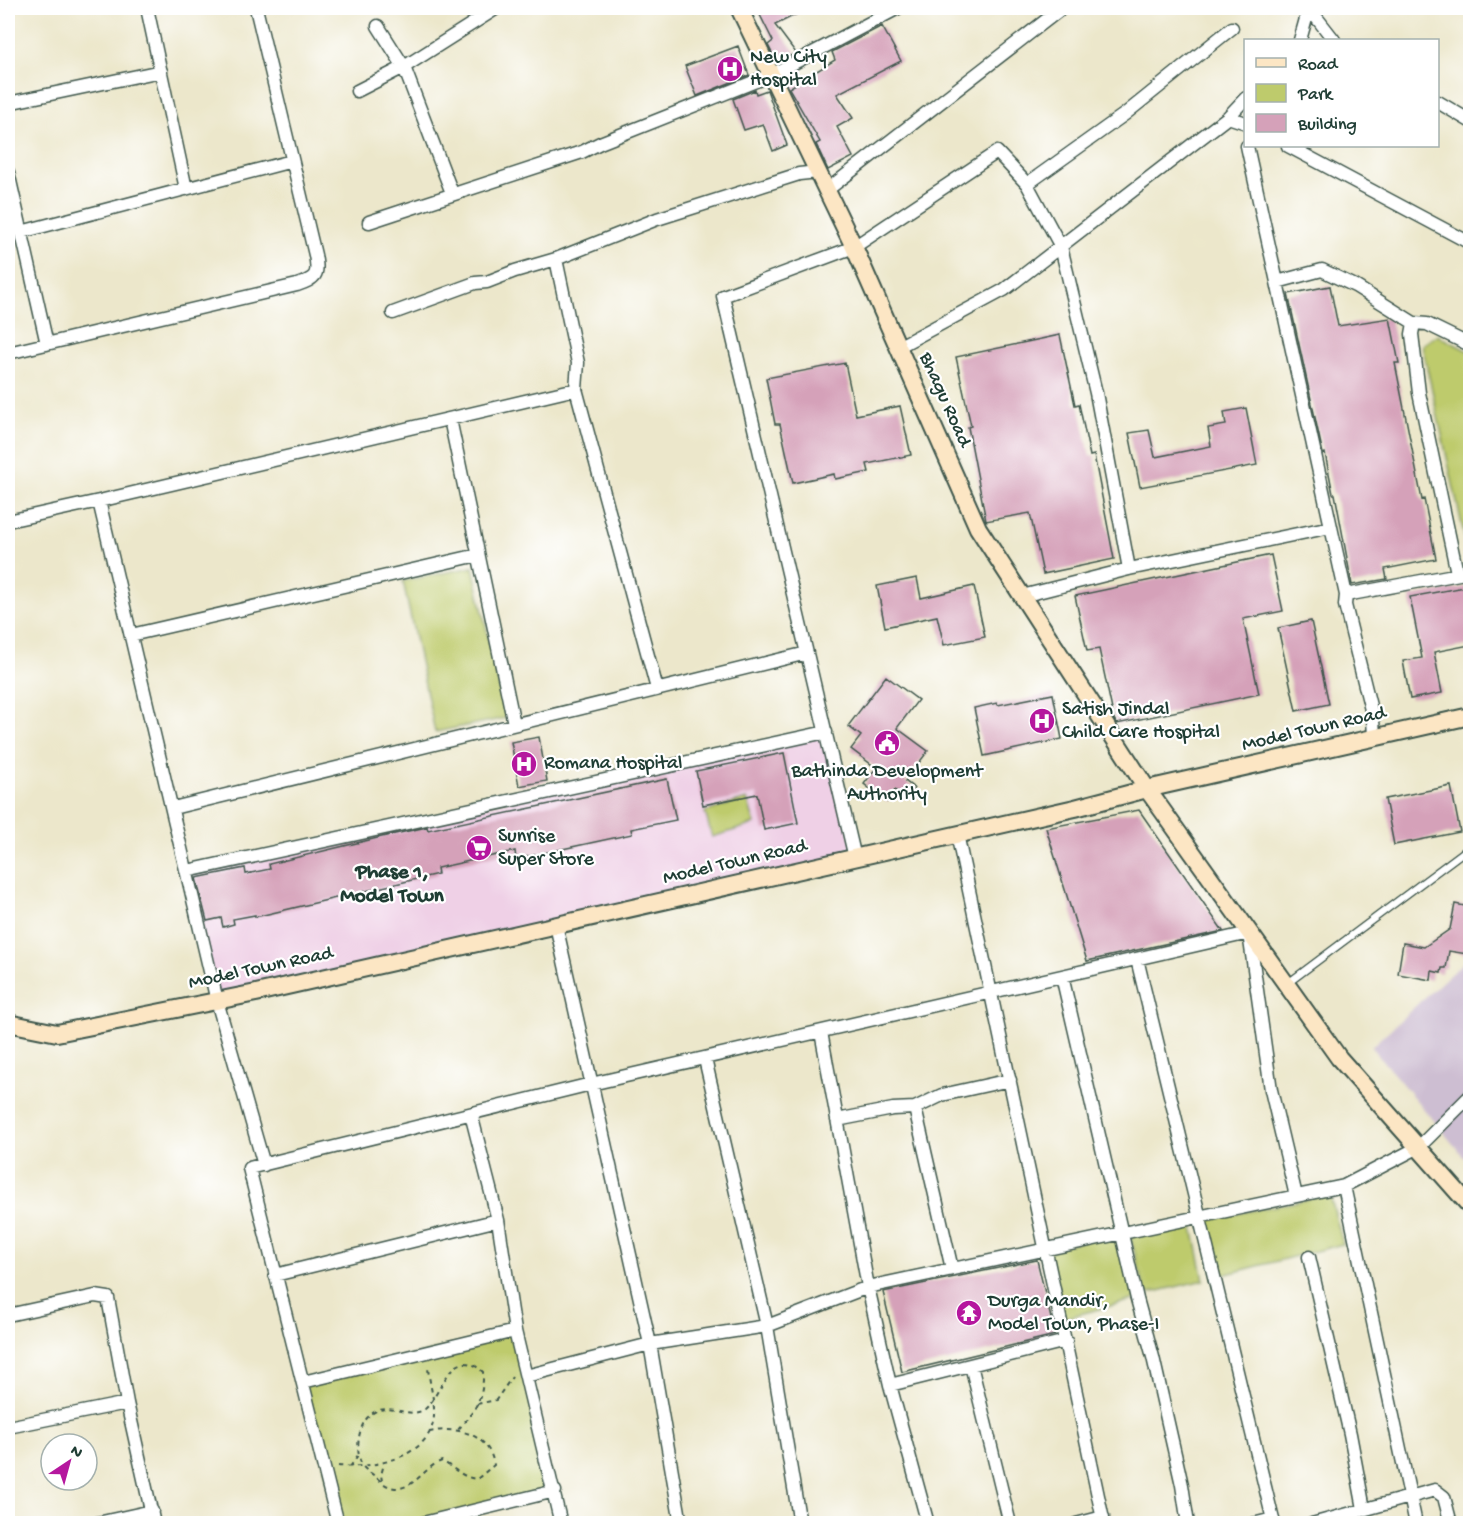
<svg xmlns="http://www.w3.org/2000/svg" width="1478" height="1531" viewBox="0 0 1478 1531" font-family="'Gochi Hand',sans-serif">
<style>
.built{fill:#efd0e6}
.industrial{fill:#cdbed2}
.green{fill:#becb6c;stroke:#6e8450;stroke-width:1.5}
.building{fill:#d5a1b9}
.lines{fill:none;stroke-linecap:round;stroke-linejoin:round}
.lane-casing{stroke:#3e564b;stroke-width:9}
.street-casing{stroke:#3e564b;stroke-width:15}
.secondary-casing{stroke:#3e564b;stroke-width:20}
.path{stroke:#3e564b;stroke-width:2;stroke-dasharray:4.5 4.5;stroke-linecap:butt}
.lane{stroke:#fff;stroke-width:6}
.street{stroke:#fff;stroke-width:12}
.secondary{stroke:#fce6c4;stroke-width:16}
.labels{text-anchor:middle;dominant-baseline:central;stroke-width:4.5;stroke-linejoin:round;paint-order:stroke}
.poi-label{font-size:20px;fill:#1f3d34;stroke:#fff;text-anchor:start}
.street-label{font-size:20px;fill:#1f3d34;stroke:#fff}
.neighbourhood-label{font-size:21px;font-weight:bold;fill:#1f3d34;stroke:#fff}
</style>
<rect width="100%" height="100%" fill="#fff"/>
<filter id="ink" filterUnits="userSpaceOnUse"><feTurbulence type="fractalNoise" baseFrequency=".0167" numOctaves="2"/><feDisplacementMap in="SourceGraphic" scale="12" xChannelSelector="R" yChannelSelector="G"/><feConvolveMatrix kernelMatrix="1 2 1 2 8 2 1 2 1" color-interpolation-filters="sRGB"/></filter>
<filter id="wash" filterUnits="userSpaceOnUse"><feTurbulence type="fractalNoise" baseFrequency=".008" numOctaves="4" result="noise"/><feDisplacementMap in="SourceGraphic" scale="24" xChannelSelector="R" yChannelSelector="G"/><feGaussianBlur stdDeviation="1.35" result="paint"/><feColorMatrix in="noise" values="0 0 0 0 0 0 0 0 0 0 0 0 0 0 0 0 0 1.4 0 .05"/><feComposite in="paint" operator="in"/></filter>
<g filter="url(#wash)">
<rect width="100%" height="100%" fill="#ece7cb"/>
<path class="built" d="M826,732L855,858L217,1001L187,871Z"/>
<path class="industrial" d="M1470,956V1164L1371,1047Z"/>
<path class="green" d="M1437,335L1470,352V561L1422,345Z
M473,567L506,718L435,732L403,581Z
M747,799L755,824L712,837L705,812Z
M1330,1195L1343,1244L1219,1276L1205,1220Z
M1192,1223L1204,1280L1146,1294L1130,1236Z
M1123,1232L1137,1299L1061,1319L1043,1250Z
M515,1331L555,1491L419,1523H338L303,1382Z"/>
<g id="blocks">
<path class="building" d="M760,8H809L775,25L796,53L777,63L768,45L773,41L759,13L762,12Z
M882,26L901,61L837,94L853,118L837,127L853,157L828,170L816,144L820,142L789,88L835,60L832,52Z
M738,46L749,75L697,96L685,66Z
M755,90L756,94L767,90L787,145L773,151L763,124L744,130L733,99Z
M1330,286L1338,326L1390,318L1399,363H1395L1422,500L1424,499L1436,559L1385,569L1387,579L1352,585L1335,494H1333L1325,453L1323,454L1288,294Z
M1060,335L1075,405L1079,404L1090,456L1094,455L1114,559L1043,574L1030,513L986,521L968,427L971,426L956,357Z
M845,363L856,415L900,406L911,455L867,464L869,472L835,479L834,474L793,483L780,424H775L766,378Z
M1246,408L1257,465L1140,487L1129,433L1149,430L1155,457L1211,446L1208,428L1226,425L1224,412Z
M1271,555L1283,611L1243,619L1259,694L1117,724L1114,719L1099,649L1087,651L1075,596Z
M917,578L921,598L974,586L985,637L944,645L937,616L885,627L877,586Z
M1470,586V645L1434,652L1442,693L1410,699L1403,661L1422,658L1410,597Z
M1311,621L1329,704L1296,711L1278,628Z
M886,676L918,700L897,728L928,751L905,781L914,788L907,798L895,790L887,802L864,784L876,768L851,749L861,736L848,726Z
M1053,694L1062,739L984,756L974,708L997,703L998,705Z
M539,737L547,781L519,786L511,742Z
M784,753L798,823L764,830L757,794L703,805L696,771Z
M667,779L676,820L631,829L632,834L516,859L515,851L437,868L438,874L255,917V915L233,919L234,924L223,927L221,918L207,921L196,878L245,868L246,874L270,869L269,864L386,836L427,827L428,830Z
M1451,786L1460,832L1394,845L1385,799Z
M1139,810L1223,931L1087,961L1046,828Z
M1455,904L1470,907V948H1468L1467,954L1449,951L1446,968H1442L1441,973L1432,971L1431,980L1398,974L1403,943L1424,947L1450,929Z
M1037,1260L1055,1335L902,1372L883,1292Z"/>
</g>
</g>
<g filter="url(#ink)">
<use href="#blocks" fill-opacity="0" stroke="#3e564b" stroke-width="1.5"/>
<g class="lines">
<g class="lane-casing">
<path id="lane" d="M1288,983L1470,847"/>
</g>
<g class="street-casing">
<path id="street" d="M147,8L186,189
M1309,8L1334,40
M378,26L404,67L452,193
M1300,40L1309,8
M357,91L404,67L497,8
M1246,98L1228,117L1246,123
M1438,102L1470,121
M8,103L161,71
M1247,146L1346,595L1345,605L1373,718L1374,738
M1288,146L1470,243
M8,172L47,344
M1027,184L1125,114L1232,28
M827,190L1062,8
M369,222L582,152L600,143L771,75L898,8
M21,232L292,161
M556,259L578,363L576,389
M1277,282L1322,270L1355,286L1414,323L1427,324L1470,345
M393,313L475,283L487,282L515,271L556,259L657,219L799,174L818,172
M1414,323L1412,334L1419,393L1457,573
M898,347L1004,290L1228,117
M8,353L297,285C316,278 319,276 315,255L256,8
M450,419L514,724
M99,501L217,1001L264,1165
M8,521L99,501L576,389L657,689
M1346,595L1470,572
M1022,596L1129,569L1331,527
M131,635L478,555
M173,808L807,653
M957,834L1104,1524
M855,858L723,296L854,247L997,152L1027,184L1061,247L1096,393L1129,569
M187,871L826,732
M556,925L650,1344L681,1524
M1137,959L1274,1524
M1062,976L1137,1299L1153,1357L1182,1485L1188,1524
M821,1032L868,1287L890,1385L928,1524
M705,1059L767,1326L800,1524
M915,1108L952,1269
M471,1114L498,1220L515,1331L561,1524
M837,1120L893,1109L915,1108L942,1095L1010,1080
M1344,1186L1416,1524
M1309,1257L1350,1434L1364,1509
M275,1275L498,1220
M8,1315L95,1296L108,1298L127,1403L154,1524
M971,1365L1010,1524
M526,1376L650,1344L767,1326L868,1287L1344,1186L1419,1147L1470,1096
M303,1382L515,1331
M890,1385L1066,1341
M8,1427L127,1403
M93,1524L152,1511
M338,1524L249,1168L591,1084L1249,933L1271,1090L1296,1196
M419,1524L555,1491
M1076,1524L1103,1517
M1253,1524L1273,1519
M1312,1524L1435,1490L1444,1497L1451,1524"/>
</g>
<g class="secondary-casing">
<path id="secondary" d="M739,8L854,247L978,528L1147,789L1339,1058L1470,1206
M8,1023L57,1033L256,993L1075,808L1147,789L1470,716"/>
</g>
<path class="path" d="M477,1404L496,1400L512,1377
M429,1432C457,1426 489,1433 494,1465L477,1479C463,1478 454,1468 442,1461C425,1466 414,1490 395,1488C387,1487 381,1482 376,1477C371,1473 365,1470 362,1465C355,1452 358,1427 368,1417C386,1398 408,1421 425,1409C441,1396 452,1342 483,1372C484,1400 474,1411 457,1431
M338,1466C369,1469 425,1459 433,1423C437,1406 429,1384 428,1367
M350,1467L358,1455
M382,1481L381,1475L384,1464"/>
<use href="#lane" class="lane"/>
<use href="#street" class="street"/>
<use href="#secondary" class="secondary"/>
</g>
</g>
<defs>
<g id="hospital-disc" transform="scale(1.35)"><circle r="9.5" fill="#b5179e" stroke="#fff"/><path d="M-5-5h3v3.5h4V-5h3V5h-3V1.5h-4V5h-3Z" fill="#fff"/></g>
<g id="civic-disc" transform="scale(1.35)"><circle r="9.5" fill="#b5179e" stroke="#fff"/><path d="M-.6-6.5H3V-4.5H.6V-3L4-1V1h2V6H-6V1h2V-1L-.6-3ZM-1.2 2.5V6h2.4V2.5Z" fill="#fff"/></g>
<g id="supermarket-disc" transform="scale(1.35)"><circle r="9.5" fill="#b5179e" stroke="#fff"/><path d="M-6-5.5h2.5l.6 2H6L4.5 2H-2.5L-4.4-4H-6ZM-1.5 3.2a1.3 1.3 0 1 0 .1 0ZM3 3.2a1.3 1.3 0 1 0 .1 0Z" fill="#fff"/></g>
<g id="temple-disc" transform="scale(1.35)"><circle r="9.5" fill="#b5179e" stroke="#fff"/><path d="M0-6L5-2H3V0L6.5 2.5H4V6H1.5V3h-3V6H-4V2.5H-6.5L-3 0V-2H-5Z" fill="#fff"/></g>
</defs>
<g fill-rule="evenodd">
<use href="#hospital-disc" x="730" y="69"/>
<use href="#hospital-disc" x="1042" y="721"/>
<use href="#civic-disc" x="887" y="743"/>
<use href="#hospital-disc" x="524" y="764"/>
<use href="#supermarket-disc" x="479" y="848"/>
<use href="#temple-disc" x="969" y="1313"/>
</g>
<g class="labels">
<g class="poi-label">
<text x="750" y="58">New City<tspan x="750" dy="23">Hospital</tspan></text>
<text x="1062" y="710">Satish Jindal<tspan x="1062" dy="23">Child Care Hospital</tspan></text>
<text x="544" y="764">Romana Hospital</text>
<text x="887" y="772" text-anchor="middle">Bathinda Development<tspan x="887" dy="23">Authority</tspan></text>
<text x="498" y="837">Sunrise<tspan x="498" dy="23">Super Store</tspan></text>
<text x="988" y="1302">Durga Mandir,<tspan x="988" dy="23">Model Town, Phase-I</tspan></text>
</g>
<g class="street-label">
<text transform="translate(944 400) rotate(66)">Bhagu Road</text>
<text transform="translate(1314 730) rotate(-13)">Model Town Road</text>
<text transform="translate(735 863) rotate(-13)">Model Town Road</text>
<text transform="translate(261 969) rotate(-12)">Model Town Road</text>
</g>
<g class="neighbourhood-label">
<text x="392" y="873">Phase 1,<tspan x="392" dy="24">Model Town</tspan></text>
</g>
</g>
<rect width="1478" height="1531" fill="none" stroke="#fff" stroke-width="30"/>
<rect x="1244" y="39" width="195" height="108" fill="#ffffff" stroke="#a5b1ae" stroke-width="1.5"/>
<rect x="1256" y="58" width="30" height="9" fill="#fce6c4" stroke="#a5b1ae" stroke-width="1.5"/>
<text x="1298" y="69" font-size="18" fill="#1f3d34">Road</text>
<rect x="1256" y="84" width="30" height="18" fill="#becb6c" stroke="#a5b1ae" stroke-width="1.5"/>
<text x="1298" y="99" font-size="18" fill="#1f3d34">Park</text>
<rect x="1256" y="114" width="30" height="18" fill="#d5a1b9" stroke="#a5b1ae" stroke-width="1.5"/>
<text x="1298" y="129" font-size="18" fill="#1f3d34">Building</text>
<g transform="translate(69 1462) rotate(36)"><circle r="28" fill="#ffffff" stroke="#a5b1ae" stroke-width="1.5"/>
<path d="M0-4.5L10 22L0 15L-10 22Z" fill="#b5179e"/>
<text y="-9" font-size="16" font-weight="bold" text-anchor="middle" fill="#1f3d34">N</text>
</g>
</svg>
